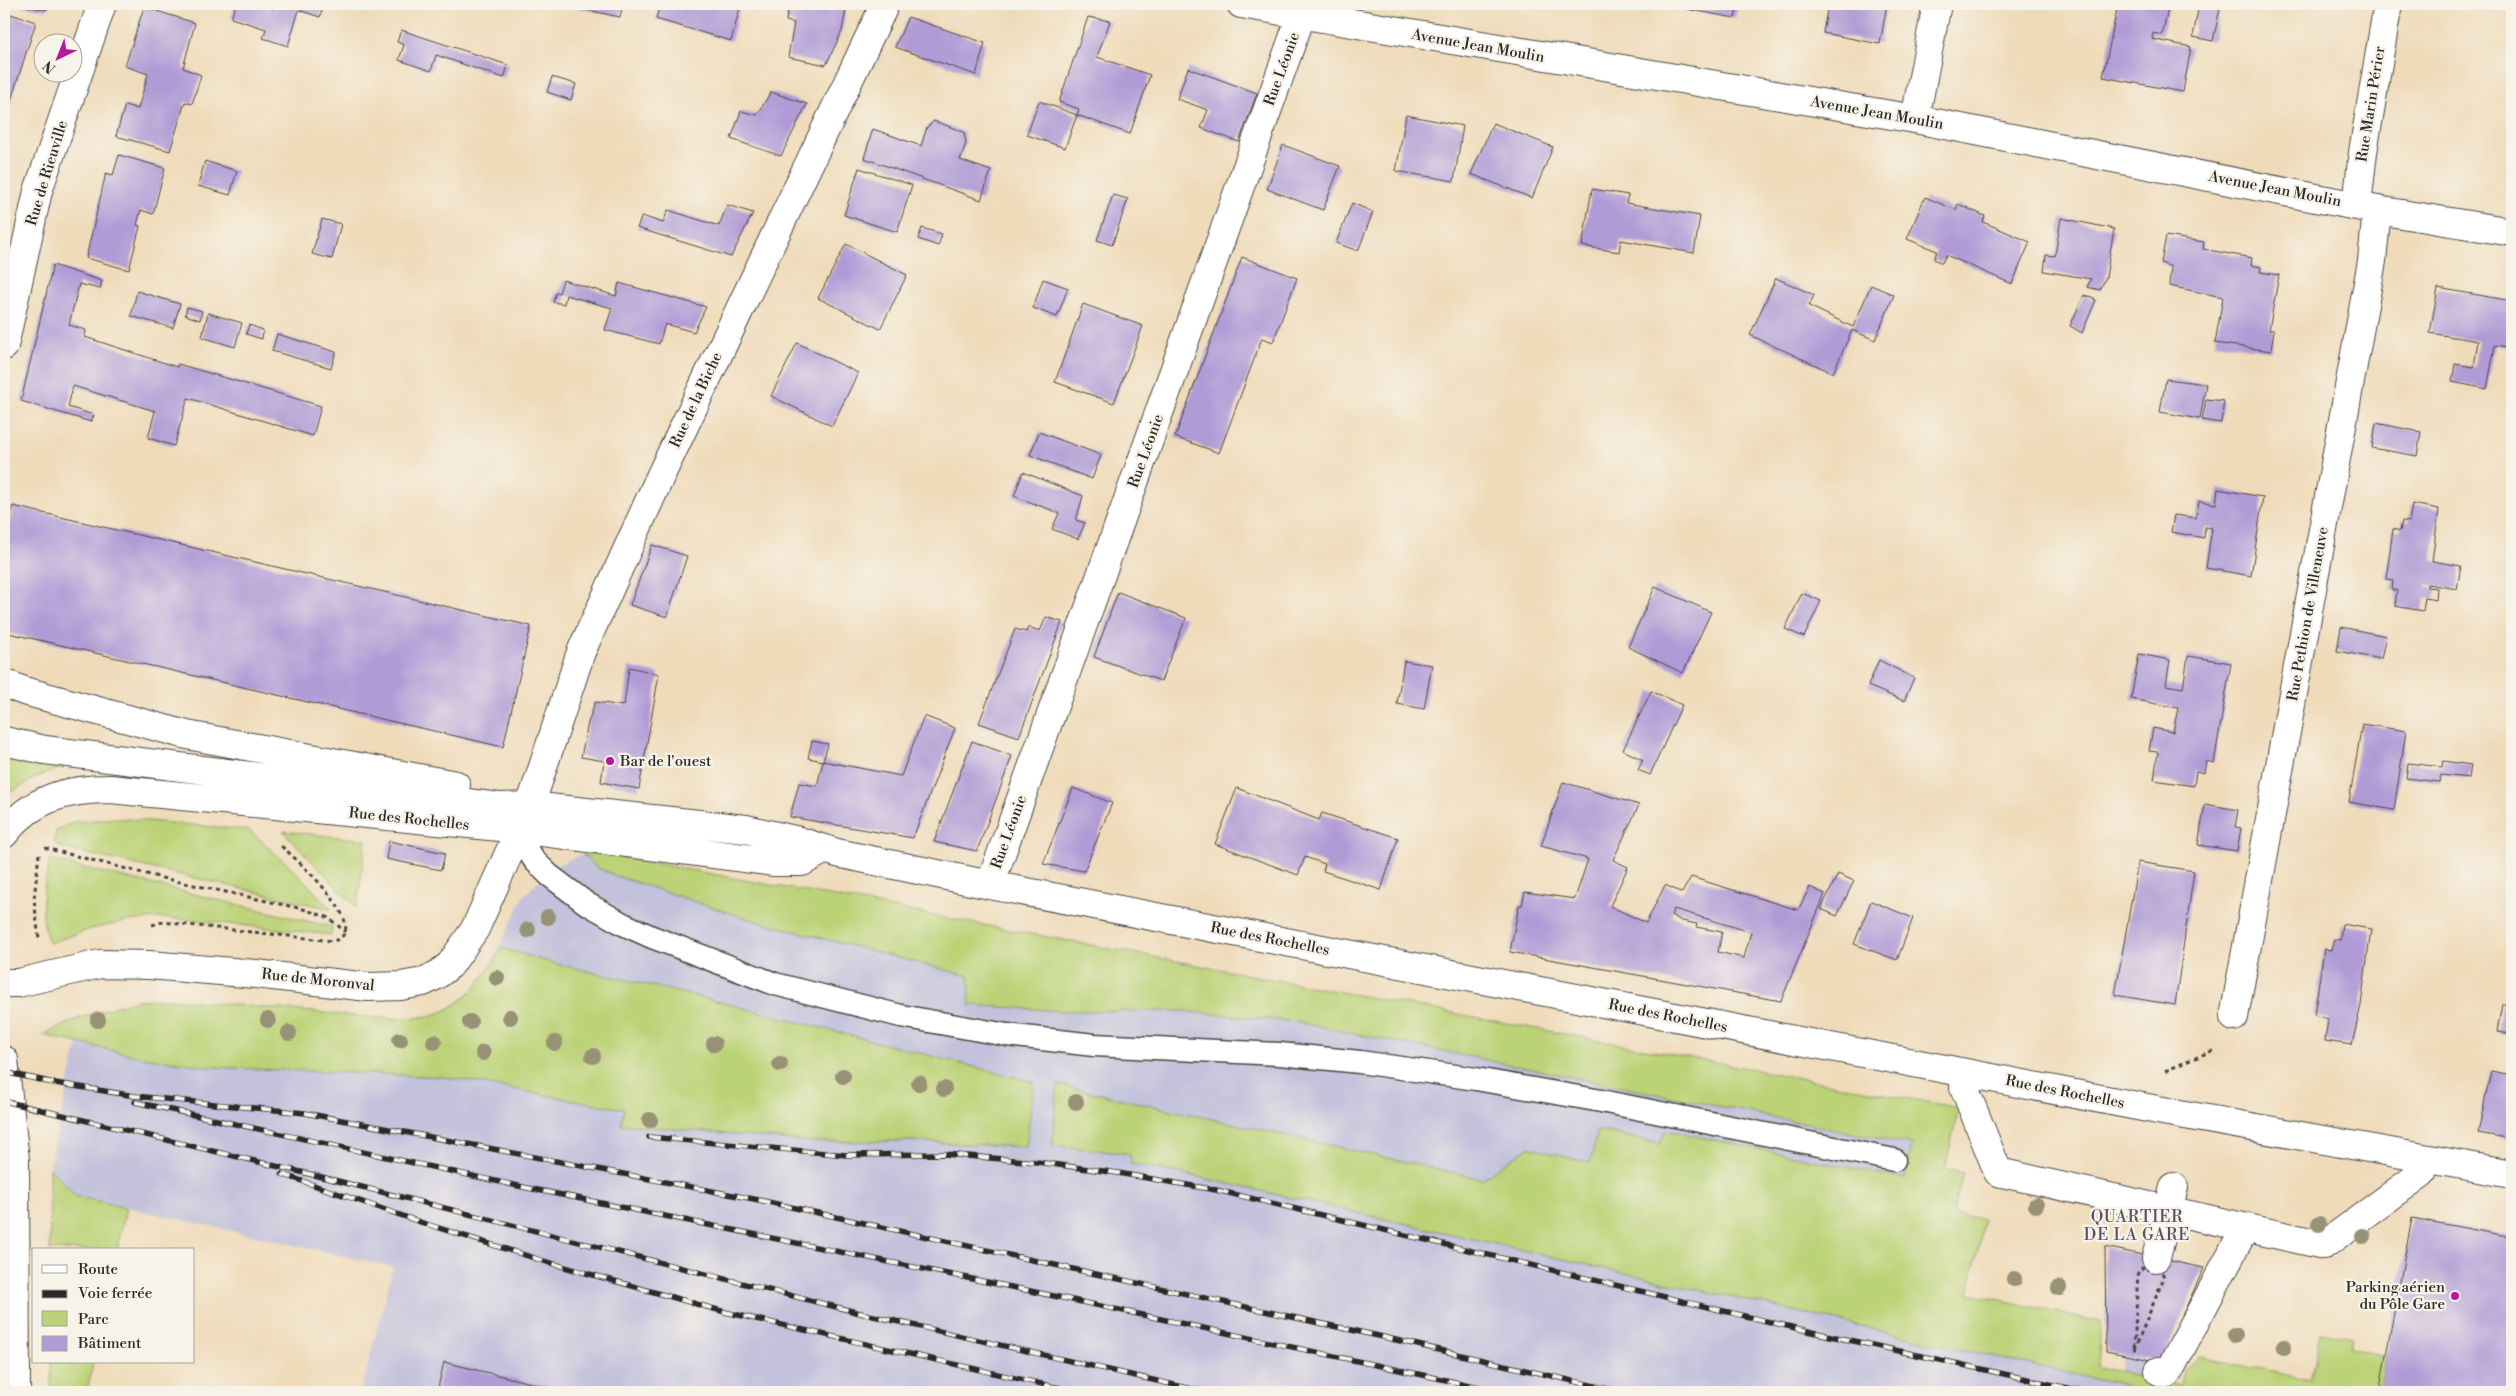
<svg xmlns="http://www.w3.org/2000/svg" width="2516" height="1396" viewBox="0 0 2516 1396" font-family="'Libre Bodoni',serif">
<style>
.industrial{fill:#c3c1db}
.green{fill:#bbd276;stroke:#737e50}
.building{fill:#b09bd6;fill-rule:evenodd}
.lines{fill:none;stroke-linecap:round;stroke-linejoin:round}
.lane-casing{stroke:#484540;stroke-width:25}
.street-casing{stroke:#484540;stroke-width:30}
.secondary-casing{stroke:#484540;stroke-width:30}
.path{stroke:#484540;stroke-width:3;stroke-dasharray:4 4;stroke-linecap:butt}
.lane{stroke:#fff;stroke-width:22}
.street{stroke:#fff;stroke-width:28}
.secondary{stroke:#fff;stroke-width:28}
.rail-casing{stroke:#2b2b2b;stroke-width:5.5}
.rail{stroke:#f7f3e8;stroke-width:4;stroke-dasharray:11;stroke-linecap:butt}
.tree{fill:#979176}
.poi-dot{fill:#b5179e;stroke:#f7f3e8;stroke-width:2}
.labels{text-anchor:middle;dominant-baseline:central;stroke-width:4.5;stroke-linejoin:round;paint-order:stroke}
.street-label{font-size:15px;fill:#2b2b2b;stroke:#f7f3e8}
.poi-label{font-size:15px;fill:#2b2b2b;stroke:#f7f3e8;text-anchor:start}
.neighbourhood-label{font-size:16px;letter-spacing:1px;fill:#5a5267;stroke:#f7f3e8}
</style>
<rect width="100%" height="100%" fill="#f7f3e8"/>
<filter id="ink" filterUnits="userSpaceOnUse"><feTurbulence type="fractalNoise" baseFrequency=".02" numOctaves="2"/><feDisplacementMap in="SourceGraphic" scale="10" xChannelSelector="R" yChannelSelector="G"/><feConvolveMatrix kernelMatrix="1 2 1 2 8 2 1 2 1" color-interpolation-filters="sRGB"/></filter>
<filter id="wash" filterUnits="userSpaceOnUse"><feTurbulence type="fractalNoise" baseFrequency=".0096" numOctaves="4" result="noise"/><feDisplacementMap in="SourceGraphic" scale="20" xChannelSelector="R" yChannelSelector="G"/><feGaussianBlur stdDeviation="1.12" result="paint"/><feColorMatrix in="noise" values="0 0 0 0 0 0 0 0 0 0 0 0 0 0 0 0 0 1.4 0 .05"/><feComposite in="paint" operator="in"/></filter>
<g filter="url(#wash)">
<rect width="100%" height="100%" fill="#efdbba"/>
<path class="industrial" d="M583,854H602L632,859L1959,1108L1945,1169L1963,1173L1953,1213L1984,1220L1969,1293L2101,1322L2098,1366L2120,1372L2124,1355L2106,1351L2119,1267L2161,1362L2142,1358L2138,1376L2180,1385L2200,1357L2311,1380L2321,1332L2352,1338L2350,1348L2386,1356L2379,1392H361L393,1267L76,1196L49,1168L79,1038L82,1017L136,1000L171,999L380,1018H412L441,1013L462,999L479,984L489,970L523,897L542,877L560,864Z"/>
<path class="green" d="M4,757L9,758L64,767L37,777L4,796Z
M116,818L249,830L291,867L331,909L62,848L54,842L56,831L73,822Z
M283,831L366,840L357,908Z
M583,854H602L632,859L1959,1108L1945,1169L1963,1173L1953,1213L1984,1220L1969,1293L2101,1322L2098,1367L2180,1385L2183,1371L2200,1357L2311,1380L2321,1332L2352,1338L2350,1348L2386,1356L2379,1392H2152L1185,1174L1131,1164L1130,1154L1052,1145L1058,1085L1482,1179L1528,1147L1590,1163L1598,1130L1660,1144L1665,1130L1905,1179L1912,1145L1296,1022L1183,1011H1063L970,1005L969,976L752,920L616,876L596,867Z
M50,860L332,927L331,935L195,920L158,918L128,921L91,929L49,943C38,915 43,887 50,860Z
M501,948L553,963L712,1000L1034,1082L1026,1147L909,1141L810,1142L621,1124L624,1109L445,1077L211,1067L142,1057L42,1035L82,1017L136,1000L171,999L380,1018C399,1018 423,1020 441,1012C469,1001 487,973 501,948Z
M49,1168L76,1196L126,1208L117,1250H50Z
M51,1362H93L87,1392H51Z"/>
<g id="blocks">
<path class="building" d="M13,4H48L47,10Z
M236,4H256L274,9L276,4H324L320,17L299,10L288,46L263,38L266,29L231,18Z
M559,4H623L620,17Z
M660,4H741L731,41L656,19Z
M789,4H847L842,31L826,65L788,57L794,23L786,21Z
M1682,4H1738L1735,18L1681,8Z
M1828,4H1887L1880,44L1823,33Z
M2118,4H2169L2162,35L2153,33L2152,39L2191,47L2183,92L2103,77Z
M2199,4H2221L2213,41L2193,37Z
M144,7L195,23L183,68L201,75L192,104L185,102L170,151L116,136L125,105L138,109L148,74L125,66Z
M4,12L36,22L4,122Z
M908,17L985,43L976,75L895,47Z
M1088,17L1110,21L1097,57L1150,75L1130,134L1077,115L1065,148L1027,135L1039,101L1077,115L1079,109L1059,102Z
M401,30L508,65L504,78L436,55L431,71L399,60L404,45L397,42Z
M2511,50L2512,51V74L2507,73Z
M1188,68L1257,93L1239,142L1201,128L1208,110L1177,99Z
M552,77L576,84L571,100L547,92Z
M771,92L807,104L781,156L731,139L741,111L757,115Z
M1406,115L1463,126L1454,181L1396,171Z
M934,121L964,132L966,143L960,160L991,171L981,200L864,158L873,129L921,146L927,127Z
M1493,123L1553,147L1532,198L1471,174Z
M1283,145L1340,166L1323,210L1267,189Z
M119,155L165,168L153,214L141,210L137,225L140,226L129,270L86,258L106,173L113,175Z
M205,161L237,171L230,195L198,186Z
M859,168L912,185L897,232L844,215Z
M1592,189L1628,195L1626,203L1700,216L1694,253L1621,240L1619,252L1582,246Z
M1113,195L1128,199L1112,245L1097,240Z
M1925,197L1956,210L1958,204L1985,216L1983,222L2030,242L2012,284L1946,255L1942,263L1934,259L1937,251L1907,239Z
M1352,203L1373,212L1358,251L1336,243Z
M727,205L753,213L731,257L637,228L642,216L663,223L668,210L719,226Z
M2061,218L2114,229L2106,277L2100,290L2087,287L2091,279L2044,271L2046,255L2055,256Z
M322,219L341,224L332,259L312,254Z
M922,228L942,234L938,246L918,239Z
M2166,236L2204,242L2203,249L2252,258L2251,265L2261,267L2260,272L2279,275L2269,330H2274L2271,351L2215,343L2223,297L2169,286L2171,267L2161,263Z
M846,244L907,275L880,329L818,298Z
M1242,257L1297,278L1273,342L1262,338L1219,453L1175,437Z
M53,265L102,281L100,289L79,284L69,325L86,330L85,337L177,367L178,364L321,406L313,436L188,398L174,446L148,438L155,411L73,386L68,407L94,415L91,422L21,401Z
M1776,278L1814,295L1809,306L1853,327L1871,285L1894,295L1875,340L1852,330L1833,373L1750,335Z
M1043,279L1068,288L1057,317L1033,308Z
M563,280L616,296L619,283L706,307L694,332L665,324L659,344L605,330L612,308L566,295L564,304L553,302L556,292L559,293Z
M2438,288L2512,301V348L2495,345L2487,389L2452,382L2455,364L2474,367L2478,341L2430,333Z
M137,291L180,304L173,328L131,316Z
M2084,295L2096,300L2082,333L2070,326Z
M1083,304L1143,326L1114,403L1055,382Z
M187,307L202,311L200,320L185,315Z
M208,313L242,323L235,347L202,337Z
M249,325L263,330L262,339L246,334Z
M277,334L336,352L331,368L272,351Z
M797,343L858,373L832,426L771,396Z
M2166,379L2206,384L2200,419L2160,412Z
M2206,399L2224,401L2221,423L2202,420Z
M2376,423L2421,432L2417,456L2372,448Z
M1039,432L1101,455L1092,479L1030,455Z
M1023,472L1083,496L1076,520L1085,523L1078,539L1052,529L1059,513L1014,496Z
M2218,489L2263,497L2251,576L2206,568L2212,528L2205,527L2204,538L2171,532L2174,515L2196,518L2199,501L2216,504Z
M2412,504L2439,509L2432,561L2461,566L2457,589L2427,584V587L2437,588L2436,600L2425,598L2423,611L2395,606L2397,590H2392L2393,580L2386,579L2393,529L2400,531L2402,521L2409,522Z
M13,506L531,626L503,747L4,632V545Z
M652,545L687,556L667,617L630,605Z
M1655,587L1711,612L1683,673L1628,647Z
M1118,592L1186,618L1161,681L1094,657Z
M1802,593L1821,601L1804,637L1785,629Z
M1046,617L1062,622L1019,737L979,723L1015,629L1026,632L1028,627L1040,631Z
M2341,627L2386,636L2381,659L2337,651Z
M2139,654L2170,660L2166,685L2183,688L2188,656L2231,663L2214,763L2206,761L2204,773L2196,771L2194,786L2154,780L2158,752L2149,751L2153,728L2173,732L2178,708L2131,699Z
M1879,660L1914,678L1904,701L1868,686Z
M1404,661L1432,665L1424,709L1397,704Z
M629,667L659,674L639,789L601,782L604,761L581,757L588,723L595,702L624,706Z
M1651,691L1682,705L1650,775L1638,770L1643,760L1623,750Z
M924,716L955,728L913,838L790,817L799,783L817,786L823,761L808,758L812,741L828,744L823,761L901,776Z
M2362,724L2406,731L2394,810L2349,802Z
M972,741L1012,756L977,851L934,842Z
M2443,761L2471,765L2469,778L2441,775L2439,782L2406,778L2408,763L2442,767Z
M1563,782L1639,805L1613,860L1628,867L1610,906L1646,923L1665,885L1682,893L1691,877L1798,910L1810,887L1825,894L1781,1001L1510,952L1519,905H1522L1525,892L1575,899L1588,859L1541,846ZM1674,909L1751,932L1744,958L1718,952L1722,932L1696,927L1697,924L1682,921L1671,915Z
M1073,788L1112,803L1084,871L1043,864Z
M1237,788L1319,820L1322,813L1398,838L1381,890L1323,871L1325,864L1305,857L1298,875L1215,844Z
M2205,804L2238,810L2235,827L2241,828L2237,851L2198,845Z
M389,841L445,853L441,870L386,859Z
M2138,862L2194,871L2175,1005L2115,995Z
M1838,874L1854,881L1837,916L1821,909Z
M1871,901L1913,918L1897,960L1854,944Z
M2342,924L2371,929L2361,1005L2352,1045L2325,1041L2328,1019L2314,1015L2324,949L2331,950L2334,939L2340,940Z
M2502,1004L2512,1005V1034L2497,1032Z
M2491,1071L2512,1075V1139L2478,1133Z
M2412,1218L2512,1237V1392H2379Z
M2105,1247L2204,1268L2161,1362L2106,1351Z
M444,1362L568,1392H437Z"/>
</g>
</g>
<g filter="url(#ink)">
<use href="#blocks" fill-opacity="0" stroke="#484540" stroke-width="1"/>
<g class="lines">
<g class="lane-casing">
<path id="lane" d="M519,829L525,846L535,861L549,875L586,903L623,924L652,937L775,984L901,1016L1007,1035L1094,1045L1280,1054L1360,1062L1476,1079L1596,1100L1894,1160"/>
</g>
<g class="street-casing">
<path id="street" d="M1915,119L1937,4
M2357,205L2363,152L2388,4
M4,346L38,191L102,4
M4,683L24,691L187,735L456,785
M4,741L45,750L499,807L530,806L746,829L799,841L837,853L990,885L2163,1111L2512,1174
M4,834C32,798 67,789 110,789L519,829L774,862H802L825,849
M990,885L1301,16
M4,983H18L100,964L149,965L256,974L368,987L401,986L423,982L437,975L450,965L475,929L530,806L581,652L660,477L885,4
M2234,1017L2372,261L2377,210
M1964,1087L1998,1172L2324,1245L2422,1173
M2156,1258L2174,1187
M2159,1371L2168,1373L2245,1228"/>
</g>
<g class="secondary-casing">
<path id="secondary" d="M1241,4L1915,119L2377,210L2512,232
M4,1060L15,1160L16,1392"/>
</g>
<path class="path" d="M45,848L162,878L303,909L327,917L346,932
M39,854L34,899L39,939
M152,925L162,922L333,941C377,930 294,857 280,845
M2165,1071L2214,1050
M2156,1258L2164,1277L2134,1351L2138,1271Z"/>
<use href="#lane" class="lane"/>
<use href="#street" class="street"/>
<use href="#secondary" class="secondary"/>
<g class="rail-casing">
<path id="rail" d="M4,1072L50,1082
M43,1081L135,1096L305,1113L754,1199L1383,1337L1621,1392
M4,1101L330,1179L856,1312L1205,1392
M135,1102L523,1187L1021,1289L1502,1392
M649,1137L847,1155L944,1154L1037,1162L1118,1173L1216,1190L1808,1331L2086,1392
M282,1174L423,1223L547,1262L725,1312L1077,1392"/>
</g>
<use href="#rail" class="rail"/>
</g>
<g class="tree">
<circle cx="548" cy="917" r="8"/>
<circle cx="528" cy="930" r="8"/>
<circle cx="497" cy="978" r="8"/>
<circle cx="510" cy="1017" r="8"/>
<circle cx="98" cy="1020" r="8"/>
<circle cx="268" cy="1020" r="8"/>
<circle cx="470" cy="1022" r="8"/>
<circle cx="289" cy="1033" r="8"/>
<circle cx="400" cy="1040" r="8"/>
<circle cx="434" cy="1042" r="8"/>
<circle cx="555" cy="1043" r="8"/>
<circle cx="714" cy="1044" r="8"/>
<circle cx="483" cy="1053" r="8"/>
<circle cx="593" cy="1056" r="8"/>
<circle cx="780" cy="1064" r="8"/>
<circle cx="843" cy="1076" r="8"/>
<circle cx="919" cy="1083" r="8"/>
<circle cx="944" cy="1089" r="8"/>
<circle cx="1076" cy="1102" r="8"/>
<circle cx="650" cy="1120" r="8"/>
<circle cx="2036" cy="1205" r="8"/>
<circle cx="2319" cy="1224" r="8"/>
<circle cx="2363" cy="1236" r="8"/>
<circle cx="2014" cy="1279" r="8"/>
<circle cx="2059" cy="1288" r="8"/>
<circle cx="2235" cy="1335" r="8"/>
<circle cx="2284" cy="1347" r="8"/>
</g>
</g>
<g class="poi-dot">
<circle cx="610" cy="761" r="5"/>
<circle cx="2455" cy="1296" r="5"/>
</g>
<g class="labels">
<g class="street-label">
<text transform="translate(1478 46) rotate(10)">Avenue Jean Moulin</text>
<text transform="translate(1282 69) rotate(-70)">Rue Léonie</text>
<text transform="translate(2371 104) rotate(-81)">Rue Marin Périer</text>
<text transform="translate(1877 113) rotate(10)">Avenue Jean Moulin</text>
<text transform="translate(47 173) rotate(-73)">Rue de Rieuville</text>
<text transform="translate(2275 189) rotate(11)">Avenue Jean Moulin</text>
<text transform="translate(696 400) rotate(-65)">Rue de la Biche</text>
<text transform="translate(1146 451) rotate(-70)">Rue Léonie</text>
<text transform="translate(2308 614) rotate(-80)">Rue Pethion de Villeneuve</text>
<text transform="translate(409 819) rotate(6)">Rue des Rochelles</text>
<text transform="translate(1009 832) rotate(-70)">Rue Léonie</text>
<text transform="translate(1270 939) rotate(11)">Rue des Rochelles</text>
<text transform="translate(318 980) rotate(6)">Rue de Moronval</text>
<text transform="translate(1668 1016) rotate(11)">Rue des Rochelles</text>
<text transform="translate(2065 1092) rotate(11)">Rue des Rochelles</text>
</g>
<g class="poi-label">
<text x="620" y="761">Bar de l'ouest</text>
<text x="2445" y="1287" text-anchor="end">Parking aérien<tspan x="2445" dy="17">du Pôle Gare</tspan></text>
</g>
<g class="neighbourhood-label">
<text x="2137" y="1217">QUARTIER<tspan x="2137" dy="18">DE LA GARE</tspan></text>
</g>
</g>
<rect width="2516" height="1396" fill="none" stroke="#f7f3e8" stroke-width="20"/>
<rect x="32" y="1248" width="162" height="115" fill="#f7f3e8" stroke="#a5a39c"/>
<rect x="42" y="1265" width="25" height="8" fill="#ffffff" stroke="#a5a39c"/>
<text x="78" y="1274" font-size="15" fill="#2b2b2b">Route</text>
<rect x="42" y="1290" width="25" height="8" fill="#2b2b2b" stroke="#a5a39c"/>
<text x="78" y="1298" font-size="15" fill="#2b2b2b">Voie ferrée</text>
<rect x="42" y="1311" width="25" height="15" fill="#bbd276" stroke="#a5a39c"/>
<text x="78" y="1324" font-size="15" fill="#2b2b2b">Parc</text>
<rect x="42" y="1336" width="25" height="15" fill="#b09bd6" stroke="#a5a39c"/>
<text x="78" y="1348" font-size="15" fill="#2b2b2b">Bâtiment</text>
<g transform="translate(58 58) rotate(223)"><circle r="24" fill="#f7f3e8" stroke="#a5a39c"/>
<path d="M0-4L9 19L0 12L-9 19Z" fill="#b5179e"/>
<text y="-8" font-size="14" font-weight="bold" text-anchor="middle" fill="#2b2b2b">N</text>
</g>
</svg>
